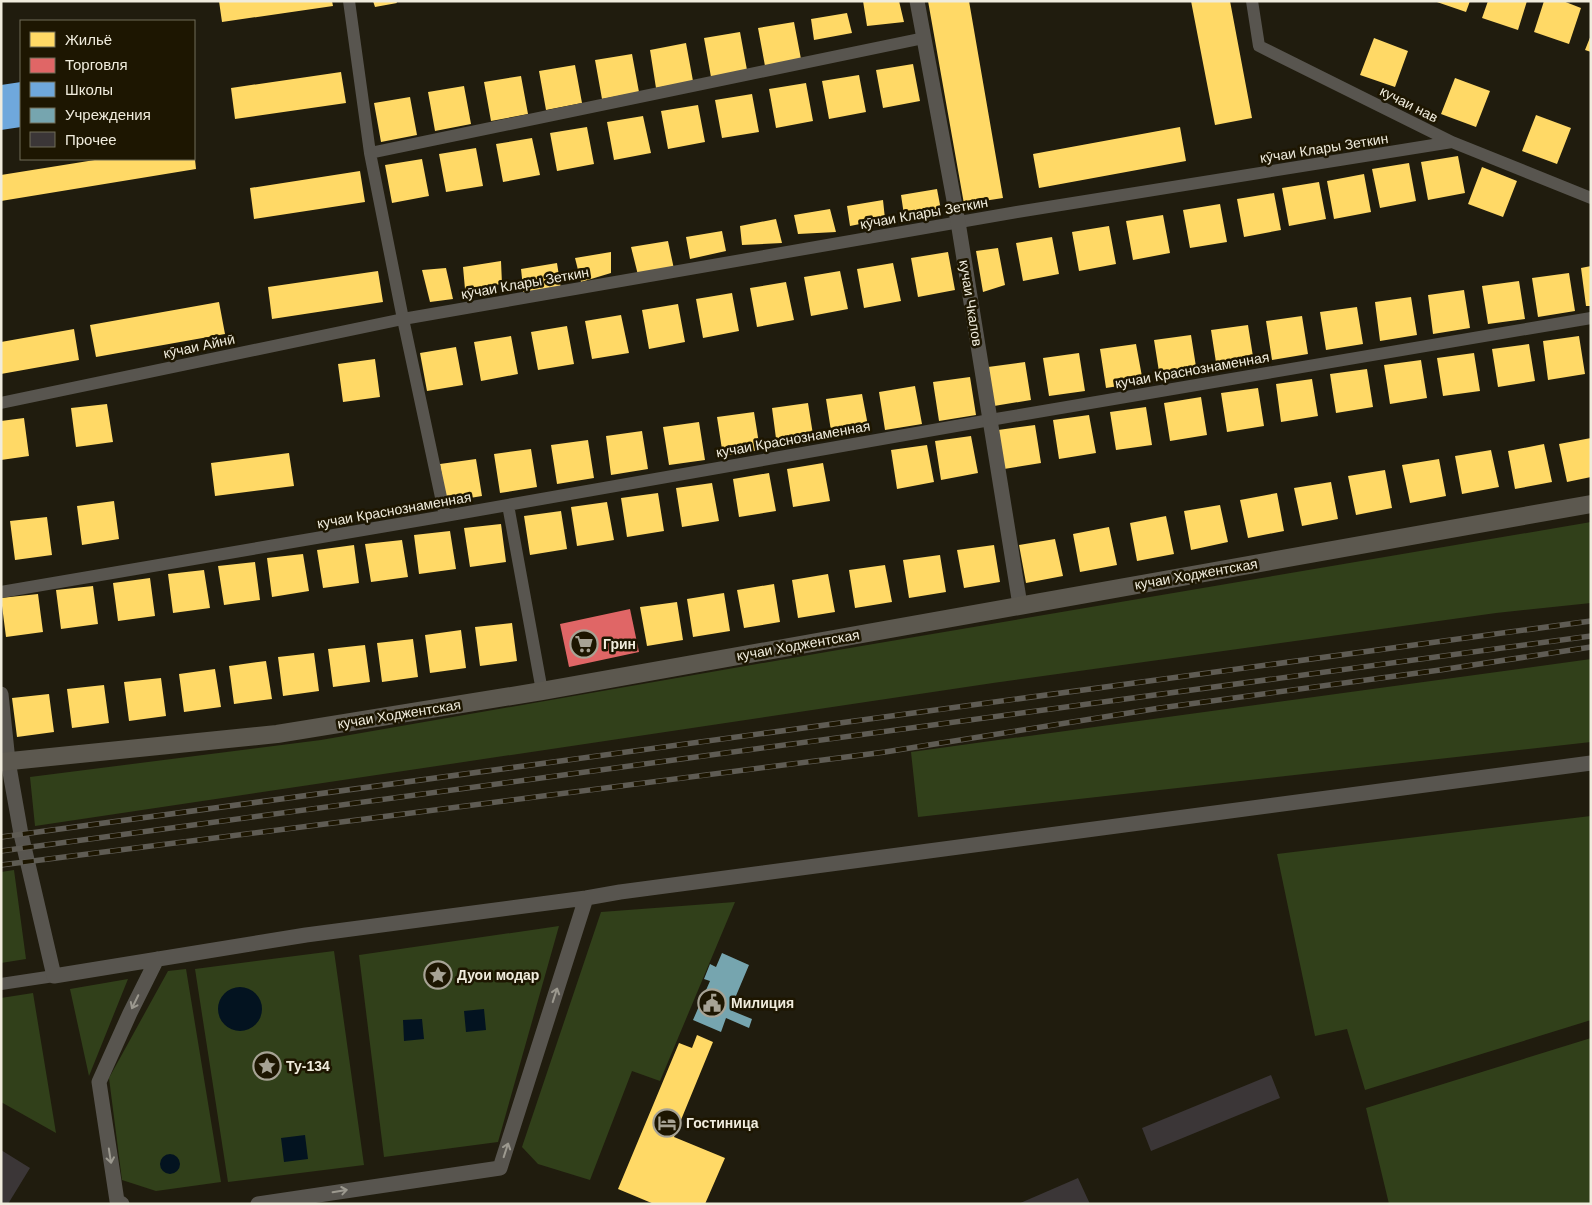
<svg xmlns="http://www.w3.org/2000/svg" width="1592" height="1205" viewBox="0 0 1592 1205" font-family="Arial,sans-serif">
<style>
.green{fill:#31401a}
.water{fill:#031320}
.homes{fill:#ffd966}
.shops{fill:#e06666}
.schools{fill:#6fa8dc}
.public{fill:#76a5af}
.building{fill:#3b3637}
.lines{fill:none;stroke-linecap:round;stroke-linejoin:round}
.minor{stroke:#58554f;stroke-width:12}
.tertiary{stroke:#58554f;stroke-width:15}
.secondary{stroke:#5c584f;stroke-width:18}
.rail-casing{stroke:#5f5c54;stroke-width:5.5}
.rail{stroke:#1d1601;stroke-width:4;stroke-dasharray:11;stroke-linecap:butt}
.oneway{stroke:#9c998f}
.labels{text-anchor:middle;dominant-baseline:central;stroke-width:5;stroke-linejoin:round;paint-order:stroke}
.street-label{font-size:14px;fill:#f0ecdd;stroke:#1d1601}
.poi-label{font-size:14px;font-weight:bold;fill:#f0ecdd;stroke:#1d1601;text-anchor:start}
</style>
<rect width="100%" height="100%" fill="#201c0e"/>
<path class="green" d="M1591,522V603L1496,613L993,683L35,826L30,777L321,740L832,651Z
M1591,659V742L918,817L911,752Z
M1591,816V1020L1365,1090L1347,1029L1315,1036L1277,854Z
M14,870L26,959L1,963V872Z
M735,902L660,1081L632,1071L590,1180L538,1164L522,1147L601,912Z
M559,926L498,1142L384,1157L359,955Z
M334,951L364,1165L228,1182L195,969Z
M186,969L221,1182L156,1191L122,1180L109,1078L168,971Z
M128,979L89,1076L70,989Z
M33,993L56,1133L1,1102V998Z
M1591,1038V1204H1389L1366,1108Z"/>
<path class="water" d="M218 1009a22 22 0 1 1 44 0a22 22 0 1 1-44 0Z
M484,1009L486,1030L466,1032L464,1011Z
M422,1019L424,1039L404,1041L403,1020Z
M305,1135L308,1159L284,1162L281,1138Z
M160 1164a10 10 0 1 1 20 0a10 10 0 1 1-20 0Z"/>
<path class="homes" d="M219,1H332L333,6L222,22Z
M373,1H396L397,3L375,7Z
M863,1H899L904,22L867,26Z
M928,1H969L1003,198L964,204Z
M1191,1H1230L1252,118L1215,125Z
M1434,1H1470L1466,12Z
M1488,1H1527L1518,30L1482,18Z
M1544,1H1563L1581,8L1569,44L1534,32Z
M847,13L852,33L814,40L811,19Z
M794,22L801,59L765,66L758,28Z
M740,32L747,70L711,77L704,38Z
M1591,35V52L1585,50Z
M1374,38L1408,51L1395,87L1360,75Z
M686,43L693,81L656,88L650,50Z
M632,54L639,92L602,99L595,60Z
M913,64L920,101L883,108L876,70Z
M575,65L582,103L546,110L539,71Z
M341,72L346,103L235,119L231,88Z
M859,75L866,112L829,119L822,81Z
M521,76L528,114L491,121L484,82Z
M1455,78L1490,91L1476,127L1441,114Z
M806,83L813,121L776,128L769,89Z
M464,86L471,124L435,131L428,92Z
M752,94L759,132L722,138L715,100Z
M410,97L417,135L381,142L374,103Z
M698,105L705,142L668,149L661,111Z
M1536,115L1571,128L1557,164L1522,151Z
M643,116L651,153L614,160L607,122Z
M587,127L594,164L557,171L550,133Z
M1180,127L1186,161L1039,188L1033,154Z
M532,138L540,175L503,182L496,144Z
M476,148L483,186L446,192L439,154Z
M1458,156L1465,193L1428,200L1421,162Z
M101,159H195L196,169L1,201V175Z
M422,159L429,196L392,203L385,165Z
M1409,163L1416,201L1380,208L1372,169Z
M1482,167L1517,181L1503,217L1468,204Z
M360,171L365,202L254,219L250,188Z
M1364,174L1371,212L1334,219L1327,181Z
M1319,182L1326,219L1289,226L1282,188Z
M937,189L941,210L904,215L901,195Z
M1274,193L1281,230L1244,237L1237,199Z
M883,200L885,219L850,226L847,206Z
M1220,204L1227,242L1190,248L1183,210Z
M830,209L836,232L798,234L794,215Z
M1163,215L1170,253L1133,260L1126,221Z
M776,219L782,243L742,245L740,226Z
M1109,226L1116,264L1079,271L1072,232Z
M722,231L726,251L690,259L686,237Z
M1052,237L1059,274L1023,281L1016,243Z
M668,241L674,269L638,275L631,247Z
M998,248L1005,285L983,292L976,251Z
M611,252V273L581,282L575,258Z
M948,252L955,290L918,297L911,258Z
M501,261L502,284L465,289L463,267Z
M557,263L561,289L524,297L521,269Z
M893,263L901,301L864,308L857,269Z
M1591,266V306H1586L1581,268Z
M446,268L453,299L430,302L422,270Z
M378,271L383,302L272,319L268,287Z
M840,271L848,309L811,316L804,277Z
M1569,273L1575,311L1538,317L1532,278Z
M1519,281L1525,319L1488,324L1482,286Z
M786,282L794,320L757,327L750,288Z
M1464,290L1470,328L1433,334L1428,295Z
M732,293L739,331L703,338L696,299Z
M1411,297L1417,335L1380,341L1375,302Z
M219,302L225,334L96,357L90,325Z
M678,304L685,342L649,349L642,310Z
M1357,307L1363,344L1326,350L1320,312Z
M621,315L629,353L592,359L585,321Z
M1302,316L1308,354L1272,360L1266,321Z
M1248,325L1254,363L1217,369L1211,330Z
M567,326L574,364L538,370L531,332Z
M74,329L79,360L1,374V342Z
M1191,335L1197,373L1160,378L1154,340Z
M511,336L518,374L481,381L474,342Z
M1579,336L1585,374L1548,380L1543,341Z
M1136,344L1143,382L1106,388L1100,349Z
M1529,344L1535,381L1498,387L1492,349Z
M456,347L463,385L427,391L420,353Z
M1079,353L1085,391L1049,396L1043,358Z
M1474,353L1480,391L1443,396L1437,358Z
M375,359L380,397L343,402L338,364Z
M1421,360L1427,398L1390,404L1384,365Z
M1025,362L1031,400L994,406L988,367Z
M1367,369L1373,407L1336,413L1330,374Z
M970,377L976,415L939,421L933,382Z
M1312,379L1318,416L1281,422L1276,384Z
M915,386L922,424L885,430L879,392Z
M1258,388L1264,426L1227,432L1221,393Z
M862,394L869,431L832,437L826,399Z
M1201,397L1207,435L1170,441L1164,403Z
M808,403L814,441L777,446L772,408Z
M107,404L113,442L76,447L71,408Z
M1146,407L1152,445L1116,450L1110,412Z
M754,412L760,450L723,456L717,417Z
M1089,415L1096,453L1059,459L1053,420Z
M24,418L29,456L1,460V421Z
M699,422L705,460L669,465L663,427Z
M1035,425L1041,463L1004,469L998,430Z
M642,431L648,469L611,475L606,436Z
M971,436L978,473L941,480L935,441Z
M1591,438V477L1567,482L1559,444Z
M588,440L594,478L557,484L551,445Z
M1544,444L1552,482L1515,489L1508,451Z
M927,445L934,482L897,489L891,450Z
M531,449L537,487L500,493L494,454Z
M1491,450L1499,487L1462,494L1455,456Z
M289,453L294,486L215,496L211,463Z
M476,459L482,496L446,502L440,464Z
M1439,459L1446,496L1410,503L1402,465Z
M823,463L830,501L793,507L787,469Z
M1385,470L1392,508L1356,515L1348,476Z
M769,473L776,511L739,517L733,479Z
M1331,482L1338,519L1302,526L1294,488Z
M712,483L719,521L682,527L676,488Z
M658,493L664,531L627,537L621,498Z
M1277,493L1284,531L1248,538L1240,500Z
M114,501L119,539L82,545L77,506Z
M607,502L614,540L577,546L571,507Z
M1220,505L1228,542L1191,550L1184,511Z
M561,511L567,549L530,555L524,516Z
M1166,516L1174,554L1137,561L1130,523Z
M47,517L52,555L15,560L10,521Z
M501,524L506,562L470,567L464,528Z
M1109,527L1117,565L1080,572L1073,534Z
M450,531L456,569L419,574L414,535Z
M1055,539L1063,576L1026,583L1019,545Z
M402,540L408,577L371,582L365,544Z
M354,545L359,583L323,588L317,550Z
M994,545L1000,582L964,588L957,550Z
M303,554L309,591L272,597L267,558Z
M940,555L946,592L909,598L903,560Z
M255,562L260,600L224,605L218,566Z
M885,565L892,602L855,608L849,570Z
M204,570L210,608L173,613L168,574Z
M828,574L835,612L798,618L792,580Z
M150,578L155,616L118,621L113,583Z
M774,584L780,622L744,628L737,590Z
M93,586L98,624L61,629L56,590Z
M724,593L730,631L693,637L687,599Z
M38,594L43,632L6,637L1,598Z
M677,602L683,640L647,646L640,607Z
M512,623L517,661L480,666L475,627Z
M461,630L466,668L430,673L425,635Z
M413,639L418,677L382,682L377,643Z
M365,645L370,682L333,687L328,649Z
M314,653L319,691L283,696L278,657Z
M266,661L272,699L234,704L229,666Z
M215,669L221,707L184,712L179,674Z
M161,678L166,716L129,721L124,682Z
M104,685L109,723L72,728L67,689Z
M49,694L54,732L17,737L12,698Z
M697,1035L713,1042L674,1137L725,1158L705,1204H654L618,1189L679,1043L692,1048Z"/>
<path class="shops" d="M630,609L639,652L569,667L560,624Z"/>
<path class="schools" d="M21,82V127L1,130V85Z"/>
<path class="public" d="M722,953L749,965L730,1010L752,1019L749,1028L726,1018L721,1032L693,1020L710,981L704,979L710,964L716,967Z"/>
<path class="building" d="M1271,1075L1280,1098L1151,1151L1142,1128Z
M1,1150L30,1168L8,1204H1Z
M1078,1178L1090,1204H1018Z"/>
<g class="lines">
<path class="minor" d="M349,1L370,153L403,319L445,516
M1252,1L1259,46L1452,142L1591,198
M370,153L924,38
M1,403L403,319L1017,212L1452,142
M508,505L542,691
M1,592L445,516L990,420L1591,318
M1,984L54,976"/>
<path class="tertiary" d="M917,1L958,222L1020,605
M1,694L8,761L21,834L54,976L306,935L586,898L620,892L1591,763
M122,1204L117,1201L99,1082L130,1013L157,959
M258,1204L500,1168L586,898"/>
<path class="secondary" d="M1,762L277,734L542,691L1591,504"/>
<g class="rail-casing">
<path id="rail" d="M1,837L1591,621
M1,851L1591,636
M1,865L365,819L885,752L1160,708L1440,670L1591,647"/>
</g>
<use href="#rail" class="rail"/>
</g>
<defs><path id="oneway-shaft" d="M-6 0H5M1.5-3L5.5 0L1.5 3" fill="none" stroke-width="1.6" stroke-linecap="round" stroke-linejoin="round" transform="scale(1.25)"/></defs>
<g class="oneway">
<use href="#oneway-shaft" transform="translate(555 995) rotate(-72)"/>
<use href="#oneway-shaft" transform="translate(135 1002) rotate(116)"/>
<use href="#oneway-shaft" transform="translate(506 1150) rotate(-72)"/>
<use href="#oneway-shaft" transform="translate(110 1156) rotate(81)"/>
<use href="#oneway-shaft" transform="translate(340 1191) rotate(-9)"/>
</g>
<defs>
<g id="supermarket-ring" transform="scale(1.4375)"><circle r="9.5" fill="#1d1601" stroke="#a7a395" stroke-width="1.5"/><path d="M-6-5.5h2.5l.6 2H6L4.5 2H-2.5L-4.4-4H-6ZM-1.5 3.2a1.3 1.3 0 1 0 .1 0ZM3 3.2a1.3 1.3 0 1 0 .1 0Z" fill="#a7a395"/></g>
<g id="sight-ring" transform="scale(1.4375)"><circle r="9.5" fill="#1d1601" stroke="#a7a395" stroke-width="1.5"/><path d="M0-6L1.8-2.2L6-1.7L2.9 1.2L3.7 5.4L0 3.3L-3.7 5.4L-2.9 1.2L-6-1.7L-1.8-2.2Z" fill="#a7a395"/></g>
<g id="civic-ring" transform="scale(1.4375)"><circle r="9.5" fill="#1d1601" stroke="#a7a395" stroke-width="1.5"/><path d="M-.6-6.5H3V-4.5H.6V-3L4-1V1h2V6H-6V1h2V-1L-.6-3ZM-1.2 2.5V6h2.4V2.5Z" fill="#a7a395"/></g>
<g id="hotel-ring" transform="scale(1.4375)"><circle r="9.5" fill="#1d1601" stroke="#a7a395" stroke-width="1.5"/><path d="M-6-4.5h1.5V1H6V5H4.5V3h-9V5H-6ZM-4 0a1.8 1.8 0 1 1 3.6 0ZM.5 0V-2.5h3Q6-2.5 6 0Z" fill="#a7a395"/></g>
</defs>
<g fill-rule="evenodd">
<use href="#supermarket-ring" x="584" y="644"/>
<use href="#sight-ring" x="438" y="975"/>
<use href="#civic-ring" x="712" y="1003"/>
<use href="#sight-ring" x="267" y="1066"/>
<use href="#hotel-ring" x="667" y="1123"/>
</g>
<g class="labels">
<g class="street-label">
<text transform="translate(1409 104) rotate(27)">кучаи нав</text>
<text transform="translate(1324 148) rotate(-9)">кӯчаи Клары Зеткин</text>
<text transform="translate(924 213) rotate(-10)">кӯчаи Клары Зеткин</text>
<text transform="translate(525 283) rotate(-10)">кӯчаи Клары Зеткин</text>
<text transform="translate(971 303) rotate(81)">кучаи Чкалов</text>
<text transform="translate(199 346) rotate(-12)">кӯчаи Айнӣ</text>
<text transform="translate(1192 370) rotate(-10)">кучаи Краснознаменная</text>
<text transform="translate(793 439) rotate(-10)">кучаи Краснознаменная</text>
<text transform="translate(394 510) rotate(-10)">кучаи Краснознаменная</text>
<text transform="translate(1196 574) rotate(-10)">кучаи Ходжентская</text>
<text transform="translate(798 645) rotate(-10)">кучаи Ходжентская</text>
<text transform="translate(399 714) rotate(-9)">кучаи Ходжентская</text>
</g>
<g class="poi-label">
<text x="603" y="644">Грин</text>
<text x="457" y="975">Дуои модар</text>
<text x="731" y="1003">Милиция</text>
<text x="286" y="1066">Ту-134</text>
<text x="686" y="1123">Гостиница</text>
</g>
</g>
<rect width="1592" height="1205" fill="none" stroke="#f0ecdd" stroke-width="5"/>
<rect x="20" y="20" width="175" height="140" fill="#1d1601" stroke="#716c59"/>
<rect x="30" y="32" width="25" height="15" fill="#ffd966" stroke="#716c59"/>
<text x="65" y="45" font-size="15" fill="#f0ecdd">Жильё</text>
<rect x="30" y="58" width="25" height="15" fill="#e06666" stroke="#716c59"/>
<text x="65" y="70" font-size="15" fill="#f0ecdd">Торговля</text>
<rect x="30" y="82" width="25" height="15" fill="#6fa8dc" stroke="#716c59"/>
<text x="65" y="95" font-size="15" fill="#f0ecdd">Школы</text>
<rect x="30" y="108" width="25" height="15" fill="#76a5af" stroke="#716c59"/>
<text x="65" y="120" font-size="15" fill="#f0ecdd">Учреждения</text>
<rect x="30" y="132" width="25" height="15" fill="#3b3637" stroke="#716c59"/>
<text x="65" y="145" font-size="15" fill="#f0ecdd">Прочее</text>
</svg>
